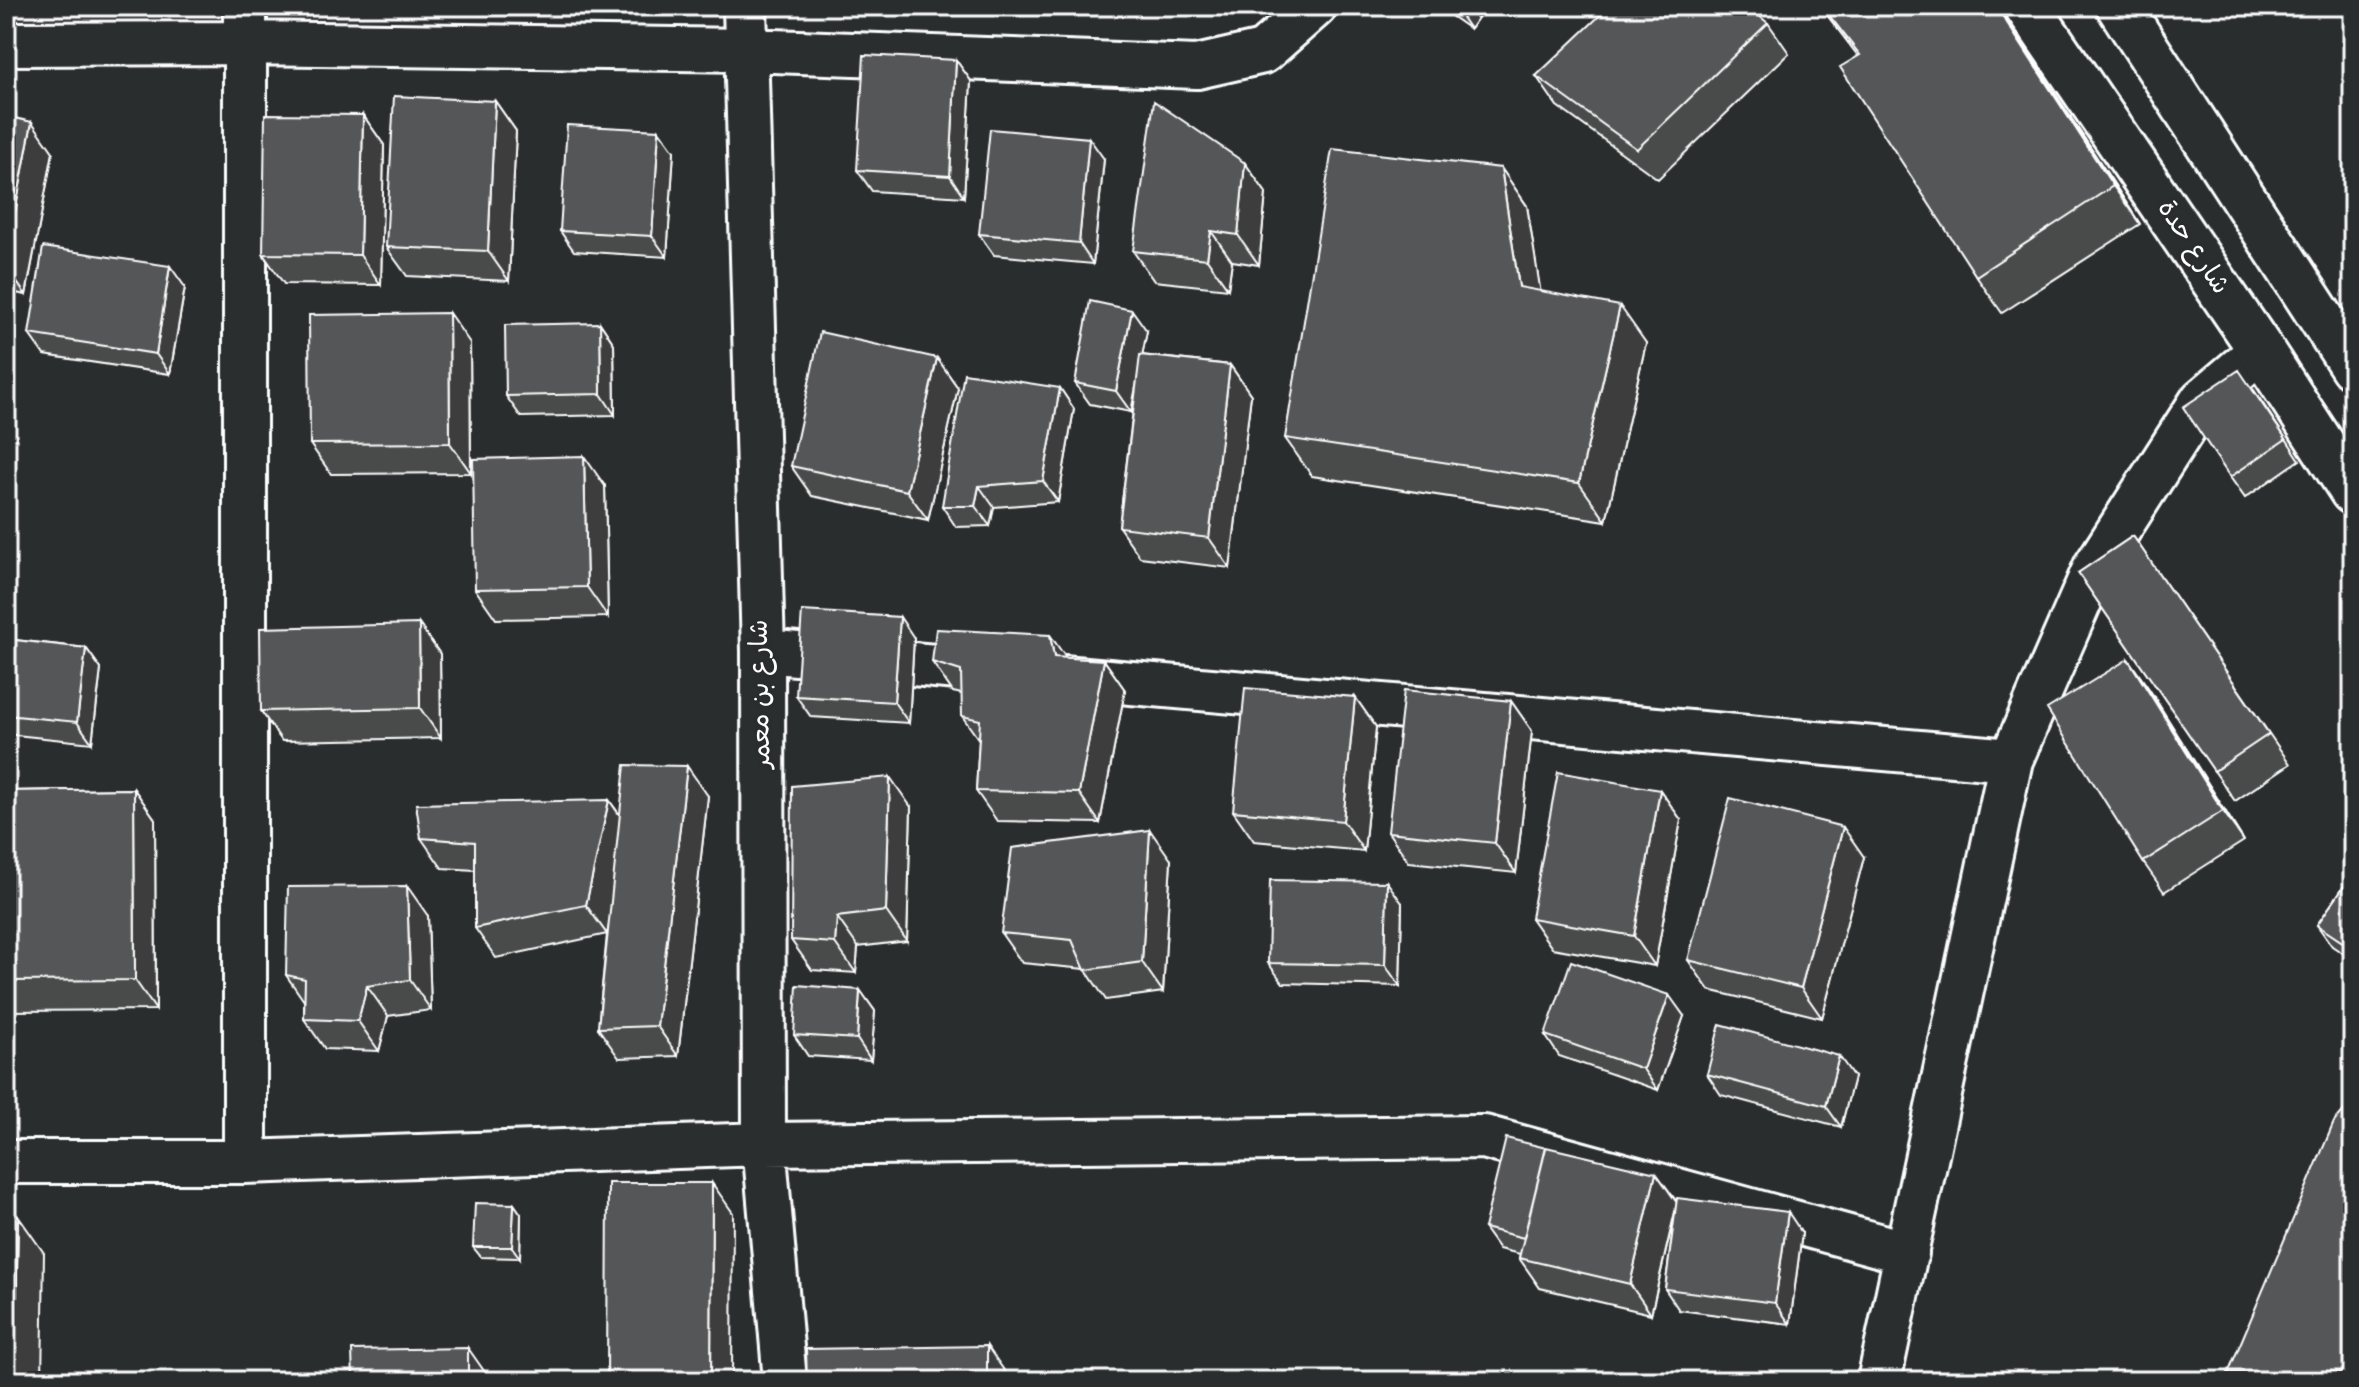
<svg xmlns="http://www.w3.org/2000/svg" width="2359" height="1387" viewBox="0 0 2359 1387" font-family="'Indie Flower','Playpen Sans Arabic',sans-serif">
<style>
.lines{fill:none;stroke-linecap:round;stroke-linejoin:round}
.minor-casing{stroke:#fff;stroke-width:48}
.primary-casing{stroke:#fff;stroke-width:50}
.minor{stroke:#2a2d2e;stroke-width:42}
.primary{stroke:#2a2d2e;stroke-width:44}
.wall{fill:#494b4c;stroke:#fff;stroke-width:2}
.shaded-wall{fill:#3c3d3e;stroke:#fff;stroke-width:2}
.building{fill:#555758;stroke:#fff;stroke-width:2}
.labels{text-anchor:middle;dominant-baseline:central;stroke-width:7;stroke-linejoin:round;paint-order:stroke}
.street-label{font-size:26px;fill:#fff;stroke:#2a2d2e}
</style>
<rect width="100%" height="100%" fill="#2a2d2e"/>
<filter id="ink" filterUnits="userSpaceOnUse"><feTurbulence type="fractalNoise" baseFrequency=".0125" numOctaves="2"/><feDisplacementMap in="SourceGraphic" scale="16" xChannelSelector="R" yChannelSelector="G"/><feConvolveMatrix kernelMatrix="1 2 1 2 8 2 1 2 1" color-interpolation-filters="sRGB"/></filter>
<g filter="url(#ink)">
<g class="lines">
<g class="minor-casing">
<path id="minor" d="M245,6V1162
M745,6L763,651L764,1144L785,1381
M6,44L244,43L747,50L1197,67L1263,52L1315,6
M763,651L993,671
M1063,677L2011,760
M6,1162H245L764,1144L1484,1137L1907,1253
M1879,1381L2011,760L2095,567L2202,400L2261,350"/>
</g>
<g class="primary-casing">
<path id="primary" d="M2027,6L2261,350L2353,492
M2119,6L2353,367"/>
</g>
<use href="#minor" class="minor"/>
<use href="#primary" class="primary"/>
</g>
<path class="wall" d="M1437,6H1486L1470,29Z
M1820,6H1998L2140,224L2002,313L1976,276L1858,56Z
M1768,23L1789,53L1658,179L1557,106L1536,76Z
M956,60L971,81L964,197L872,191L857,170Z
M495,101L516,131L509,281L407,276L386,247Z
M363,115L384,145L381,285L284,284L263,254Z
M6,116L53,152L26,295L6,291Z
M674,151L667,257L574,251L560,231Z
M1104,159L1093,264L994,255L979,234Z
M1245,163L1266,193L1259,265L1232,261L1228,289L1154,281L1133,251Z
M1501,168L1527,206L1540,291L1646,343L1606,521L1312,476L1285,438Z
M185,287L170,374L44,355L29,334Z
M600,323L614,344L615,415L521,417L506,396Z
M1147,331L1142,355L1230,365L1251,395L1230,568L1140,557L1119,527L1136,384L1131,412L1090,404L1075,383Z
M470,343L471,473L331,474L310,444Z
M937,358L958,388L928,520L812,496L791,466Z
M1060,388L1074,409L1058,502L994,507L990,526L956,527L942,506Z
M2254,390L2300,460L2245,498L2230,477Z
M605,486L608,617L496,619L475,589Z
M2133,536L2290,764L2235,801L2078,573Z
M419,624L440,654L441,738L282,741L261,711Z
M1050,635L1065,658L1104,660L1125,690L1100,823L997,821L976,791L979,740L962,716V694L953,692L932,662Z
M914,638L909,723L811,717L796,696Z
M6,639L86,648L101,669L92,743L6,734Z
M2128,659L2149,689L2244,841L2164,892L2143,862Z
M1355,697L1376,727L1364,851L1254,841L1233,811Z
M1511,701L1532,731L1516,873L1409,862L1388,832Z
M134,789L155,819L156,1010L9,1011L6,1007V791Z
M1660,790L1681,820L1655,966L1552,948L1531,918Z
M708,796L678,1056L619,1058L598,1028L607,934L496,958L475,928V870L442,868L421,838L609,800L620,815Z
M911,807L907,941L858,947L856,973L812,970L791,940Z
M1864,857L1822,1018L1709,990L1688,960Z
M1171,860L1163,992L1106,1000L1085,969L1022,963L1001,933Z
M2353,873V960L2332,946L2317,925Z
M1402,903L1400,986L1283,983L1268,963Z
M428,916L431,1010L388,1016L379,1051L325,1049L304,1019V1001L286,975Z
M860,990L875,1011L871,1060L808,1056L794,1035Z
M1684,1016L1658,1090L1559,1056L1545,1035Z
M1707,1074L1854,1077L1841,1127L1721,1095Z
M2353,1100V1381H2233L2228,1373Z
M1656,1173L1677,1202L1802,1233L1790,1324L1679,1310L1665,1289L1675,1213L1651,1314L1540,1288L1519,1258L1520,1254L1499,1249L1484,1228Z
M514,1204L521,1214L520,1258L481,1257L473,1247Z"/>
<path class="shaded-wall" d="M1454,6H1486L1470,29Z
M1996,6H1998L2140,224L2113,186Z
M956,60L971,81L964,197L950,176Z
M495,101L516,131L509,281L488,251Z
M363,115L384,145L381,285L360,255Z
M32,122L53,152L26,295L6,267V260Z
M659,130L674,151L667,257L652,236Z
M1089,138L1104,159L1093,264L1079,243Z
M1245,163L1266,193L1259,265L1238,235Z
M1501,168L1527,206L1546,325L1519,287Z
M1211,231L1232,261L1228,289L1207,259Z
M170,266L185,287L170,374L156,354Z
M1620,306L1646,343L1606,521L1579,483Z
M1132,310L1147,331L1131,412L1116,391Z
M449,313L470,343L471,473L450,443Z
M600,323L614,344L615,415L601,394Z
M937,358L958,388L928,520L907,491Z
M1230,365L1251,395L1230,568L1209,538Z
M1060,388L1074,409L1058,502L1043,481Z
M584,456L605,486L608,617L587,587Z
M979,486L994,507L990,526L975,506Z
M900,617L914,638L909,723L894,702Z
M419,624L440,654L441,738L420,708Z
M1050,635L1071,665L1054,657Z
M86,648L101,669L92,743L77,722Z
M2128,659L2149,689L2244,841L2223,811Z
M1104,660L1125,690L1100,823L1079,793Z
M1355,697L1376,727L1364,851L1343,821Z
M1511,701L1532,731L1516,873L1495,843Z
M687,766L708,796L678,1056L657,1026Z
M890,777L911,807L907,941L886,911Z
M134,789L155,819L156,1010L135,980Z
M1660,790L1681,820L1655,966L1634,936Z
M609,800L630,830L607,934L586,905Z
M1843,827L1864,857L1822,1018L1801,988Z
M1150,830L1171,860L1163,992L1142,962Z
M1387,882L1402,903L1400,986L1385,965Z
M407,886L428,916L431,1010L410,980Z
M837,917L858,947L856,973L835,943Z
M367,986L388,1016L379,1051L358,1021Z
M860,990L875,1011L871,1060L857,1039Z
M1669,995L1684,1016L1658,1090L1643,1069Z
M1839,1056L1854,1077L1841,1127L1826,1106Z
M1656,1173L1677,1203L1651,1314L1630,1284Z
M712,1183L733,1213L732,1381H711Z
M514,1204L521,1214L520,1258L512,1247Z
M1788,1212L1802,1233L1790,1324L1775,1303Z
M18,1216L44,1253L42,1381H15Z
M987,1346L1008,1376V1381H987Z
M468,1348L489,1378V1381H468Z"/>
<path class="building" d="M1610,6H1747L1768,23L1637,149L1536,76Z
M1822,6H1996L2113,186L1976,276L1840,67L1860,55Z
M864,55L956,60L950,176L857,170Z
M394,96L495,101L488,251L386,247Z
M1154,101L1245,163L1238,235L1211,231L1207,259L1133,251Z
M265,114L363,115L360,255L263,254Z
M6,116L32,122L6,260Z
M567,125L659,130L652,236L560,231Z
M990,129L1089,138L1079,243L979,234Z
M1332,149L1501,168L1519,287L1620,306L1579,483L1285,438Z
M43,247L170,266L156,354L29,334Z
M1090,301L1132,310L1116,391L1075,383Z
M449,313L450,443L310,444L309,315Z
M600,323L601,394L506,396L505,325Z
M820,332L937,358L907,491L791,466Z
M1140,355L1230,365L1209,538L1119,527Z
M2239,370L2286,439L2230,477L2183,407Z
M964,373L1060,388L1043,481L979,486L975,506H942Z
M584,456L587,587L475,589L473,459Z
M2133,536L2269,734L2214,771L2078,573Z
M802,611L900,617L894,702L796,696Z
M419,624L420,708L261,711L260,628Z
M936,629L1050,635L1054,657L1104,660L1079,793L976,791L980,720L962,716L961,671L932,662Z
M6,639L86,648L77,722L6,715Z
M2128,659L2223,811L2143,862L2047,709Z
M1245,688L1355,697L1343,821L1233,811Z
M1404,690L1511,701L1495,843L1388,832Z
M625,765L687,766L657,1026L598,1028Z
M1558,772L1660,790L1634,936L1531,918Z
M890,777L886,911L837,917L835,943L791,940L792,786Z
M134,789L135,980L6,981V791Z
M1730,798L1843,827L1801,988L1688,960Z
M609,800L586,905L475,928V842L421,838L416,804Z
M1150,830L1142,962L1085,970L1072,940L1001,933L1012,848Z
M2353,873V942L2350,947L2317,925Z
M1270,880L1387,882L1385,965L1268,963Z
M407,886L410,980L367,986L358,1021L304,1019L305,979L286,975L288,887Z
M1571,961L1669,995L1643,1069L1545,1035Z
M797,985L860,990L857,1039L794,1035Z
M1720,1024L1839,1056L1826,1106L1707,1074Z
M2353,1100V1372L2228,1373L2334,1122Z
M1506,1138L1546,1148L1524,1238L1484,1228Z
M1546,1147L1656,1173L1630,1284L1519,1258Z
M608,1183H712L711,1381H607Z
M1677,1198L1788,1212L1775,1303L1665,1289Z
M475,1203L514,1204L512,1247H473Z
M6,1216H18L15,1381H6Z
M987,1346V1381H807L806,1349Z
M468,1348V1381H353L352,1350Z"/>
</g>
<g class="labels">
<g class="street-label">
<text transform="translate(2192 248) rotate(56)">شارع حدة</text>
<text transform="translate(762 694) rotate(-91)">شارع بن معمر</text>
</g>
</g>
<rect width="2359" height="1387" fill="none" stroke="#2a2d2e" stroke-width="32"/>
<rect x="16" y="16" width="2327" height="1355" fill="none" stroke="#fff" stroke-width="3" filter="url(#ink)"/>
</svg>
